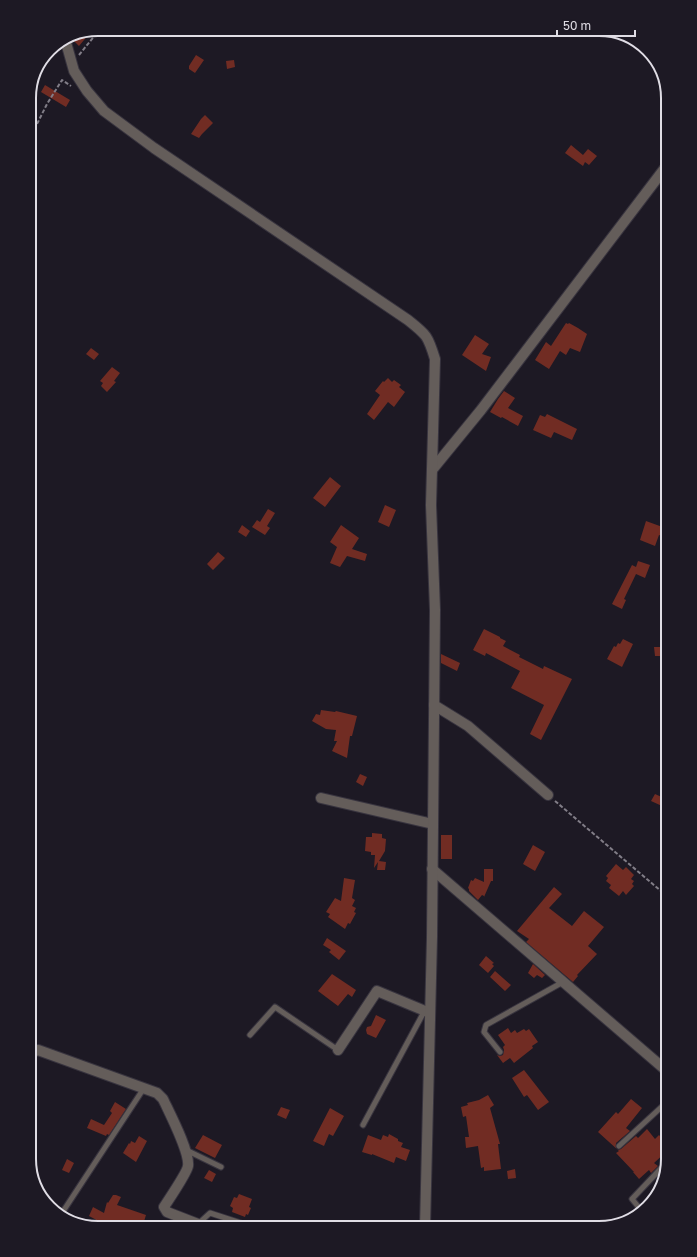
<svg xmlns="http://www.w3.org/2000/svg" width="697" height="1257" viewBox="0 0 697 1257" font-family="'Golos Text',sans-serif">
<style>
.building{fill:#712c23}
.lines{fill:none;stroke-linecap:round;stroke-linejoin:round}
.service-casing{stroke:#38343f;stroke-width:7}
.minor-casing{stroke:#38343f;stroke-width:12}
.tertiary-casing{stroke:#38343f;stroke-width:12}
.path{stroke:#817d87;stroke-width:2;stroke-dasharray:4 2;stroke-linecap:butt}
.service{stroke:#645d5a;stroke-width:5}
.minor{stroke:#645d5a;stroke-width:10}
.tertiary{stroke:#645d5a;stroke-width:10}
.rim{fill:none;stroke:#e0dde5;stroke-width:2}
</style>
<rect width="100%" height="100%" fill="#1d1924"/>
<path class="building" d="M72,34H89L79,46L72,39L70,35Z
M196,55L204,60L195,73L189,69V66Z
M234,60L235,67L227,69L226,61Z
M45,85L70,100L66,107L41,92Z
M205,115L213,123L202,134L199,138L191,134L201,119Z
M571,145L583,155L588,149L597,156L589,165L585,162L583,166L565,153Z
M566,323L568,324L569,323L578,328L587,334L580,352L570,348L566,355L560,351L549,369L535,360L546,342L551,346Z
M475,335L489,344L482,354L491,357L486,371L462,355Z
M91,348L99,354L94,360L86,354Z
M112,367L120,373L114,381L116,382L107,392L101,386L103,383L100,381Z
M388,378L392,382L394,380L401,385L399,387L405,392L394,407L388,402L374,420L367,414L380,395L375,391L383,381L384,382Z
M504,391L515,398L508,408L523,416L518,426L502,417L501,418L490,412L498,399Z
M547,414L577,429L572,440L554,432L551,438L533,430L540,415L545,417Z
M330,477L341,486L325,507L313,498Z
M385,505L396,510L389,527L378,522Z
M268,509L275,513L267,526L270,528L265,535L252,527L257,520L260,522Z
M646,521L668,529V538L659,535L655,546L640,540Z
M242,525L250,531L246,537L238,532Z
M341,525L359,538L352,549L367,554L365,561L347,556L340,567L330,563L337,547L330,542Z
M218,552L225,558L213,570L207,564Z
M638,561L650,565L645,578L636,574L624,599L626,600L622,609L612,604L632,565L636,567Z
M484,629L500,637V638L506,641L503,646L520,655L519,657L543,669L544,666L572,679L541,740L530,734L544,705L511,688L520,671L486,653L485,656L473,650Z
M623,639L633,644L622,667L607,659L614,646L616,647L618,643L620,644Z
M654,647H664V656H655Z
M441,654L460,663L457,671L441,663Z
M321,710L335,712L336,711L357,716L352,736H350L347,758L332,751L337,741H334L336,730L326,729L312,721L316,714L320,715Z
M360,774L367,777L363,786L356,782Z
M655,794L666,799L662,806L651,801Z
M372,833L382,834V838L386,839L385,851L379,861L386,862L385,870H377L378,862L374,868L375,855H371V852L365,851L366,837H372Z
M441,835H452V859H441Z
M533,845L545,852L535,871L523,864Z
M616,864L623,870L626,867L634,875L631,879L634,881L632,884L634,886L626,895L623,891L619,896L609,888L611,885L606,881L608,878L606,876Z
M484,869H493V881H491L484,897V896L482,895L478,900L469,891V889L468,888L471,880L473,881L475,878L484,882Z
M344,878L355,880L352,898L355,900L352,906L356,908L354,912L356,913L350,924L348,923L345,929L328,917L330,914L326,912L335,898L341,901Z
M554,887L562,894L549,908L572,926L584,911L604,927L588,946L597,954L577,975L578,976L573,982L526,942L529,939L517,931Z
M327,938L346,951L339,960L329,952L331,950L323,945Z
M486,956L494,963L492,964L494,966L488,973L479,965Z
M533,964L545,975L542,978L537,975L534,978L528,973Z
M495,971L511,985L505,991L490,977Z
M332,974L356,990L352,997L348,994L338,1006L318,991Z
M376,1015L386,1020L376,1038L367,1034L366,1030L367,1027L371,1026Z
M508,1028L511,1033L515,1030L517,1033L524,1029L526,1031L529,1029L538,1042L532,1046L533,1048L514,1063L510,1058L503,1063L497,1055L500,1056L503,1055L504,1050L503,1047L505,1045L498,1035Z
M524,1070L549,1102L538,1110L527,1095L524,1097L512,1078Z
M488,1095L494,1105L490,1108L500,1144H498L501,1169L484,1171V1167L481,1168L478,1146L466,1148L465,1137H469L466,1116L463,1117L461,1107L468,1105L467,1103L479,1100Z
M631,1099L642,1108L626,1128L630,1131L616,1143V1148L618,1150L621,1149L636,1136L638,1138L647,1129L655,1139L659,1135L666,1143L664,1145L667,1148L666,1149L667,1151L654,1163L658,1166L651,1173L649,1170L639,1179L633,1172H634L616,1153L619,1151L598,1132L616,1112L618,1114Z
M115,1102L126,1109L109,1135L107,1134L106,1136L87,1128L91,1119L104,1125L112,1113L110,1111Z
M281,1107L290,1110L286,1119L277,1115Z
M330,1108L344,1116L333,1136L329,1134L324,1146L313,1141Z
M389,1134L398,1139V1141L403,1143L401,1147L410,1150L406,1161L396,1157L394,1163L372,1154V1155L362,1152L368,1135L381,1140L383,1135L388,1137Z
M203,1135L222,1145L215,1158L195,1148Z
M139,1136L147,1141L136,1162L123,1153L129,1143L130,1144L131,1141L135,1143Z
M67,1159L74,1163L69,1173L62,1170Z
M515,1169L516,1178L508,1179L507,1171Z
M209,1170L216,1174L212,1182L204,1178Z
M239,1194L252,1199L249,1207L251,1208L248,1215L246,1214L245,1217L232,1212L233,1208L230,1206L234,1197L237,1198Z
M113,1195H116L121,1197L117,1205L146,1215L142,1228H126V1226L106,1220L104,1224L89,1216L93,1207L104,1213L107,1202L108,1203Z"/>
<g class="lines">
<g class="service-casing">
<path id="service" d="M250,1035L275,1007L338,1050
M500,1052L484,1032L486,1025L563,982
M363,1125L425,1010
M619,1146L668,1101
M186,1150L221,1167
M641,1210L632,1199L667,1162
M60,1216L144,1088
M198,1224L210,1213L247,1225"/>
</g>
<g class="minor-casing">
<path id="minor" d="M432,470L481,410L668,164
M434,705L468,726L548,795
M321,798L433,824
M432,869L668,1072
M338,1050L377,991L430,1013
M29,1058L33,1052L38,1050L157,1093L163,1099C170,1114 190,1152 188,1166C187,1173 169,1199 164,1207L167,1212L198,1224"/>
</g>
<g class="tertiary-casing">
<path id="tertiary" d="M65,39L74,71L87,91L104,111L154,148L408,320C427,335 428,336 435,359L431,505L435,610L432,937L425,1228"/>
</g>
<path class="path" d="M79,55L96,34
M29,140L47,104L62,80L71,86
M555,801L668,897"/>
<use href="#service" class="service"/>
<use href="#minor" class="minor"/>
<use href="#tertiary" class="tertiary"/>
</g>
<path d="M0 0H697V1257H0ZM98 36H599A62 62 0 0 1 661 98V1159A62 62 0 0 1 599 1221H98A62 62 0 0 1 36 1159V98A62 62 0 0 1 98 36Z" fill="#1d1924" fill-rule="evenodd"/>
<path class="rim" d="M98 36H599A62 62 0 0 1 661 98V1159A62 62 0 0 1 599 1221H98A62 62 0 0 1 36 1159V98A62 62 0 0 1 98 36Z"/>
<path d="M557 30v6h78v-6" fill="none" stroke="#e0dde5" stroke-width="2"/>
<text x="563" y="30" font-size="12" fill="#e0dde5" stroke="#1d1924" stroke-width="3" paint-order="stroke">50 m</text>
</svg>
